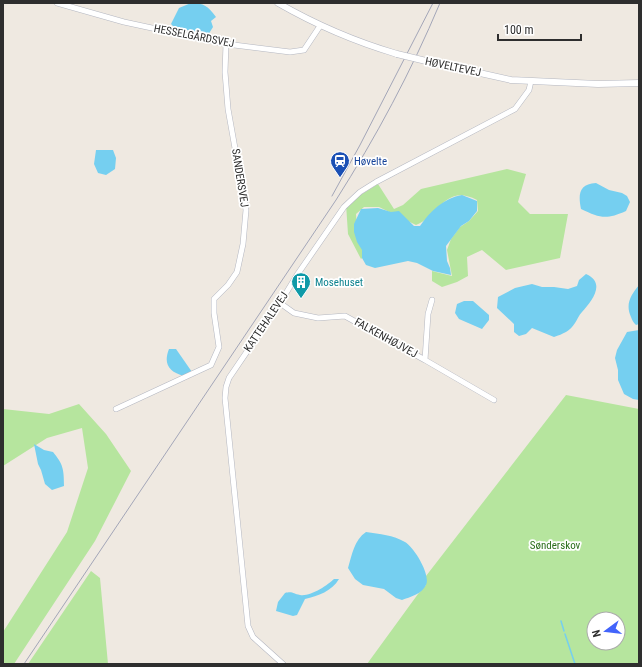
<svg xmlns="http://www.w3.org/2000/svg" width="642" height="667" viewBox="0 0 642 667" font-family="'Roboto Condensed',sans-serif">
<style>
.green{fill:#b6e59e;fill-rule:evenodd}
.water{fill:#75cff0}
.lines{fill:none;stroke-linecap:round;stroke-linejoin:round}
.stream{stroke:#75cff0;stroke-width:1.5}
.minor-casing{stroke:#b4b7c1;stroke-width:6}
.tertiary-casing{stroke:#b4b7c1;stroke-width:7}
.minor{stroke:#fff;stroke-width:5}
.tertiary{stroke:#fff;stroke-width:6}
.tram{stroke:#a3a6b8;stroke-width:1}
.tertiary-bridge-casing{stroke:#b4b7c1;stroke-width:7;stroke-linecap:butt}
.tertiary-bridge{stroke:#fff;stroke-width:6}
.labels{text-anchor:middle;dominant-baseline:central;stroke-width:3.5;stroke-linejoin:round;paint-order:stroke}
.street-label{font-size:11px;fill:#2e2e2e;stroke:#fff}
.transit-label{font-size:11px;fill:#164399;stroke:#fff;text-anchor:start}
.culture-label{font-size:11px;fill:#0d838f;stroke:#fff;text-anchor:start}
.park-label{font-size:11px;fill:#2c6e1b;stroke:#fff}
</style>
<rect width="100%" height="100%" fill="#efe9e1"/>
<path class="green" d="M507,169L526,174L518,202L530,214H568L560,258L506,270L482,250L467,257L468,276L457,282L442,287L432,281V271L452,276L447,250L451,239L460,227L469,221L478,211L477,200C445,183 439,216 416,225L379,207H364L356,214L358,242L366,254L361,259L348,234L346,204L378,184L394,209L403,205L421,189Z
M566,395L639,409V664H367L418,594L426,585V576ZM594,619H618V643H594Z
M79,404L106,434L131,471L95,541L14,664H3V632L67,532L88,468L82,428L47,438L3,466V409L49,414Z
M91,571L100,578L108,664H28Z"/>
<path class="water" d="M191,3C204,3 208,6 216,17L211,21L213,27L208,35L174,27L171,24L179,8Z
M96,150H113L116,158L115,169L106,175L98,173L94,164Z
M596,183L609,190L622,193L627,196L630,202L626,211C606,220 600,218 581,209C578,194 579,184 596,183Z
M462,195L477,201V211L469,221L461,226L446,246L447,261L450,268L451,275L433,271L417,263L408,261L375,268L366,265L362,258V250L357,242L354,232V224L361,209L378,208L391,212L399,211L414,226H420C430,211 444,198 462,195Z
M586,274C607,283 591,302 582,312C579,315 577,320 575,323C570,331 563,334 554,337L532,328L526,334L519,336L514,332V324L497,308L498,297L515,288L532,284L542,287H554L568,289L577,286L579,280Z
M639,285V324L636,325C633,322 632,320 631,317C625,304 631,295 639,285Z
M464,301H473L489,315V320L482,329L459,319L455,313L457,304Z
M639,330V400L633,399L624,394L618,380V370L615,358L617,350L627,332Z
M169,349H176L192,372L184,376C169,372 163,364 169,349Z
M34,444L44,450L53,452C63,464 64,469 64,486L52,490L45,484L41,470L38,464Z
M366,532C380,534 393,535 405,542C414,547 431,575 426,585C422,594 410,597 402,600L396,598L384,589L363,585L355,579L348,568C352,555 354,540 366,532Z
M334,579H339C332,591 318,596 305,599L297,615L293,616L276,611L278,602L285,593C293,591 293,594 300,595C310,597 328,585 334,579Z"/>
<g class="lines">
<path class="stream" d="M561,621L564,631
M565,634L575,664"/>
<g class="minor-casing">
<path id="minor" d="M57,3L124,22L226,44L290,52L304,50L320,26
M280,303L294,313L318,318L345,316L425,360L494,400
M425,360L428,314L432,300
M116,409L211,365L219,347L214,313V299L228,285L237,272L243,244L246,210L228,109L225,72L226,44
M283,664L253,637L248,626L225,398L226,387L229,378L280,303L297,275L344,207L360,192L376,182L515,109L529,90L531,81"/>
</g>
<g class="tertiary-casing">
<path id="tertiary" d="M278,3C318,26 353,41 397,54
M426,61L511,80L598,84L639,83"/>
</g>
<use href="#minor" class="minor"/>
<use href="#tertiary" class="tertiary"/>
<path class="tram" d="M332,196L360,145L433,3
M24,664L336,200C376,137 411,72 440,3"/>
<g class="tertiary-bridge-casing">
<path id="tertiary-bridge" d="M397,54L426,61"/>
</g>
<use href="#tertiary-bridge" class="tertiary-bridge"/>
</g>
<defs>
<g id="station-pin" transform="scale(1)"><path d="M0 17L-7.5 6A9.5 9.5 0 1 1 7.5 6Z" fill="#1a4fb4" stroke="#fff"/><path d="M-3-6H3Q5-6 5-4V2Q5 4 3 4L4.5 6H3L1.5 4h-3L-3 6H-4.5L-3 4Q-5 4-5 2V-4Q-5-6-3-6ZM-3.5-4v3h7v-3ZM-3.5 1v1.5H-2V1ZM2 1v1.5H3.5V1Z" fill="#fff"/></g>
<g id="building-pin" transform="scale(1)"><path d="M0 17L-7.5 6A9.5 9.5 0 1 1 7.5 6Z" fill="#0f9aa8" stroke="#fff"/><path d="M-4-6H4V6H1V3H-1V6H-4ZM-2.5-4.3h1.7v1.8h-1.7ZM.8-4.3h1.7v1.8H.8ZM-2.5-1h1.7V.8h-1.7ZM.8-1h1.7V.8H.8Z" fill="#fff"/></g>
</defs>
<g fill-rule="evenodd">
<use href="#station-pin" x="340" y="161"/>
<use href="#building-pin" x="301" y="282"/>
</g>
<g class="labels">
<g class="street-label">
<text transform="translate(194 36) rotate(11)">HESSELGÅRDSVEJ</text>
<text transform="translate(453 67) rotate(12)">HØVELTEVEJ</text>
<text transform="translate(240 178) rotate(81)">SANDERSVEJ</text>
<text transform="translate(266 322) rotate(-56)">KATTEHALEVEJ</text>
<text transform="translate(386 338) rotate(29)">FALKENHØJVEJ</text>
</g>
<g class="transit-label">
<text x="354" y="161">Høvelte</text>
</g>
<g class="culture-label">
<text x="315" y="282">Mosehuset</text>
</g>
<g class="park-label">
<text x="555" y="545">Sønderskov</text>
</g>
</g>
<rect width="642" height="667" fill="none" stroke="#2e2e2e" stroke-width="8"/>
<g transform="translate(606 631) rotate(255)"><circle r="19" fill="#ffffff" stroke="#ababab"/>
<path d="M0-3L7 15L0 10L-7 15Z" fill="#4264fb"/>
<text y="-6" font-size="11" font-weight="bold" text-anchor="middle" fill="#2e2e2e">N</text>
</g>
<path d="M498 34v6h83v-6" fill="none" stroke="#2e2e2e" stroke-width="2"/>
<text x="504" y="34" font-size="12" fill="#2e2e2e" stroke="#ffffff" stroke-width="3" paint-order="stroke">100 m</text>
</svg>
